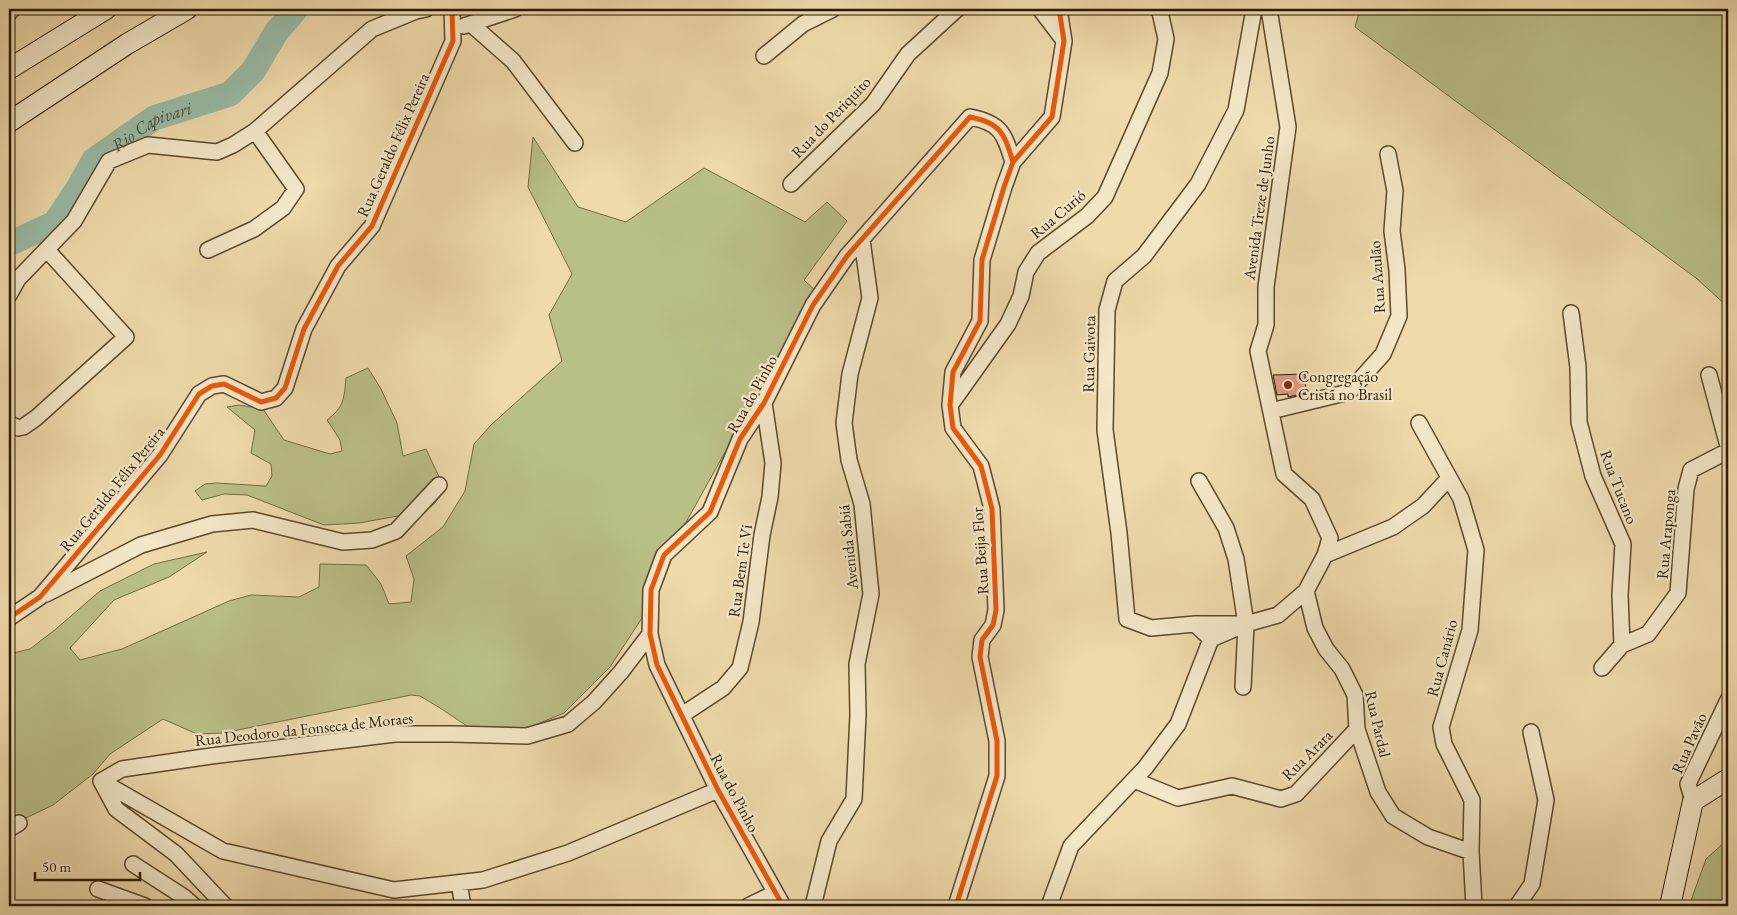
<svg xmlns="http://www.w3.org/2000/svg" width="1737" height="915" viewBox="0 0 1737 915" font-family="'EB Garamond',serif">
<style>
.green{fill:#babf88;stroke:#726c45}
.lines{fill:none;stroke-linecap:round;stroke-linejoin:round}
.river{stroke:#99bba7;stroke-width:25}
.building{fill:#e19b83;stroke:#2a1902}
.street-casing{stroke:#5b492c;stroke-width:18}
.secondary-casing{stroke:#2a1902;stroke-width:22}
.street{stroke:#f4e7c8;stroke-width:15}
.secondary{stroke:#f4e7c8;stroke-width:20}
.cycleway-casing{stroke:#f4e7c8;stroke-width:8}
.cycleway{stroke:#e8590c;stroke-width:5}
.poi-dot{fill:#8f2418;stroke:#f4e7c8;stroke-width:2}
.labels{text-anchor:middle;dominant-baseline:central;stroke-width:4.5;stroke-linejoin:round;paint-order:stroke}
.street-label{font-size:16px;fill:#2a1902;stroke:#f4e7c8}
.poi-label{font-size:16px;fill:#2a1902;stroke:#f4e7c8;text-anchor:start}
.water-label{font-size:18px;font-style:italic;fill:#51523c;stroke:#f4e7c8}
</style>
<rect width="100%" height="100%" fill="#eedaab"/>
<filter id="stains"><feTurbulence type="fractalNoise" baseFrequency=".004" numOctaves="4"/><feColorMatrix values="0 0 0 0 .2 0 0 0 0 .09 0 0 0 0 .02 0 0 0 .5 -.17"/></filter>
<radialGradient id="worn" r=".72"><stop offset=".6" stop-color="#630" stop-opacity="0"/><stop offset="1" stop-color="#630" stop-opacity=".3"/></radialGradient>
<path class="green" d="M1360,9H1728V307L1696,278L1355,27Z
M533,137L578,207L626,222L704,168L805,222L827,202L847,221L804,280L817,292L757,395L685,524L662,547L647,577L642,618L610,667L564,713L523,730H473L440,708L420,696L411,695L223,733L197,734L163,719L110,754L93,774L53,805L9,826V654L30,649L56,629L100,591L154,564L207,552L169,577L114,600L70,648L80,660L122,649L229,601L251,595L299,597L319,587L320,564L366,565L381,584L389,604L411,602L414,579L406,556L443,527L465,491L474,444L491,425L562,361L549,315L572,274L528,187Z
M368,368L381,389L397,423L403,456L426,449L441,481L442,492L435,503L427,510L415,513L359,523L324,525L247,495L224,494L202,500L195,491L205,484L217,483L266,486L272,476L271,464L251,453L255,430L227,407L239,405L263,409L284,440L330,454L342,451L340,440L327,420C344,407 344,399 346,378Z
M1728,839V906H1689L1706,859Z"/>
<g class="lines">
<path class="river" id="s1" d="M9,244L55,223L77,190L94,160L154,118L230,94L253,71L277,31L296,9"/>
</g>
<path class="building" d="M1305,374L1306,393L1288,397V394L1277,395L1273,375Z"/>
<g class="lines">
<g class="street-casing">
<path id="street" d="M1040,9L1062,38
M9,13L13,9
M471,24L513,61L575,143
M464,26L515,9
M764,56L803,24L833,9
M791,184L873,104L908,54L957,9
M208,250L254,229L283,208L296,189L255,131
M9,295L18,279L74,221L109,161L148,145L217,152L233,145L255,131L372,29L416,11L426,9
M1571,313L1578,367L1579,422L1593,476L1623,544L1620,595L1622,645
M1709,375L1728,446
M951,404L1008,324L1021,296L1026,272L1038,253L1087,216L1105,197L1160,73L1166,39L1160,12L1157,9
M1271,411L1349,392L1383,354L1399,316L1397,270L1392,231L1395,191L1388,154
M9,423L18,428L23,427L36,418L126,337L47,250
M1419,423L1461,499L1476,550L1470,630L1441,727L1444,744L1472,800L1471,852L1474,906
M1199,481L1226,528L1236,559L1246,624L1243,687
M1325,555L1393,527L1423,506L1449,478
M1306,591L1315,628L1326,649L1342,669L1355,695L1357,729L1378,792L1393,816L1428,837L1471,852
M46,594L141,545L212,524L253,520L343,542L372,540L396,531L439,485
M9,618L40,597L160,455L199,394L212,386L224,384L261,402L276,398L285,388L304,329L338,266L372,226L453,41L452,9
M1195,624H1239
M1211,639L1195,624L1151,628L1127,619L1119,533L1105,430L1107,310L1115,281L1144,256L1198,184L1236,110L1254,9
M1211,639L1246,624L1278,615L1306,591L1325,555L1330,538L1312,499L1284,474L1258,351L1266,325V287L1288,127L1269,9
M1602,668L1622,645L1648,634L1678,593L1686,489L1691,470L1728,451
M682,715L723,688L740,668L751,622L762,535L770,497L773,463L764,403
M1134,780L1178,798L1232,786L1281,799L1296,794L1357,729
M101,781L223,851L394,890L483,880L568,853L718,790
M101,781L122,769L211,756L395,734H452L527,736L568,724L594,702L621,672L650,634
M101,781L116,809L176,854L225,906
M1693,801L1688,784L1728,700
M9,829L19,823
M133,864L184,897L194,906
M459,883L463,906
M98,889L145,906
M748,906L775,893
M783,906L718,790L657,665L650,634L651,590L664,555L710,512L740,439L764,403L813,305L847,256L970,117C1001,123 1004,133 1013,162
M813,906L829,841L854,799L858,715L857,664L871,594L862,504L849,460L844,423L850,374L870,298L862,240
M956,906L997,776V741L980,657L982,640L993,625L996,610L992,509L981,466L953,428L950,405L953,372L980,321L982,260L1004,187L1013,162L1052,117L1064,41L1059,9
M1049,906L1071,846L1145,768L1178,724L1211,639
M1517,906L1532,884L1546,800L1531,732"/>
</g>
<g class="secondary-casing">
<path id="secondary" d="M9,69L106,9
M9,122L127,44L187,9
M1670,906L1693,801L1728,779"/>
</g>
<use href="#street" class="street"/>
<use href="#secondary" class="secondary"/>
<g class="cycleway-casing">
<path id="cycleway" d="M9,618L40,597L160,455L199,394L212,386L224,384L261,402L276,398L285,388L304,329L338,266L372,226L453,41L452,9
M783,906L718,790L657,665L650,634L651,590L664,555L710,512L740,439L764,403L813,305L847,256L970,117C1001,123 1004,133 1013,162
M956,906L997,776V741L980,657L982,640L993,625L996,610L992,509L981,466L953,428L950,405L953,372L980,321L982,260L1004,187L1013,162L1052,117L1064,41L1059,9"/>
</g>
<use href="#cycleway" class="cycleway"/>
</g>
<circle class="poi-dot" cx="1288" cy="385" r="5"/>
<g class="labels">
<g class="street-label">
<text transform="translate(831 117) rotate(-46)">Rua do Periquito</text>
<text transform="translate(393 145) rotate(-66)">Rua Geraldo Félix Pereira</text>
<text transform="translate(1259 208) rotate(-82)">Avenida Treze de Junho</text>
<text transform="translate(1058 214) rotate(-40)">Rua Curió</text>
<text transform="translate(1377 277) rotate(-94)">Rua Azulão</text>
<text transform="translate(1089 354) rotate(-89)">Rua Gaivota</text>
<text transform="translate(752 394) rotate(-61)">Rua do Pinho</text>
<text transform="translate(1619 487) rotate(69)">Rua Tucano</text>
<text transform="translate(112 489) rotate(-51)">Rua Geraldo Félix Pereira</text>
<text transform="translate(1666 534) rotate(-85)">Rua Araponga</text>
<text transform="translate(848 547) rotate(-96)">Avenida Sabiá</text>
<text transform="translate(980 551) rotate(-94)">Rua Beija Flor</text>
<text transform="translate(740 571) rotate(-82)">Rua Bem Te Vi</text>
<text transform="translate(1442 658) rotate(-75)">Rua Canário</text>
<text transform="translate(1378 724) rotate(77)">Rua Pardal</text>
<text transform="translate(304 729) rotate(-6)">Rua Deodoro da Fonseca de Moraes</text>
<text transform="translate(1689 743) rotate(-66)">Rua Pavão</text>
<text transform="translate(1307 755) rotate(-45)">Rua Arara</text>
<text transform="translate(735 793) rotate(62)">Rua do Pinho</text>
</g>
<g class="poi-label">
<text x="1298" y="376">Congregação<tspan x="1298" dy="18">Cristã no Brasil</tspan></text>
</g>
<g class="water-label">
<text stroke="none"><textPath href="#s1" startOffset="192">Rio Capivari</textPath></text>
</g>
</g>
<rect width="1737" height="915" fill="none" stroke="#eedaab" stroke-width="30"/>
<rect x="10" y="10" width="1717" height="895" fill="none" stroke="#2a1902" stroke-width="2.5"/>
<rect x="15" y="15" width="1707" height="885" fill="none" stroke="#2a1902"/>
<path d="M35 872v8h105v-8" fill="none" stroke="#2a1902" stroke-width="2.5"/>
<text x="42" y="872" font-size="15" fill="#2a1902" stroke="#f4e7c8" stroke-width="4" paint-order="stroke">50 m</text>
<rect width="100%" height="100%" filter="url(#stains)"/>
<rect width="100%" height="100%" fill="url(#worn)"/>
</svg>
